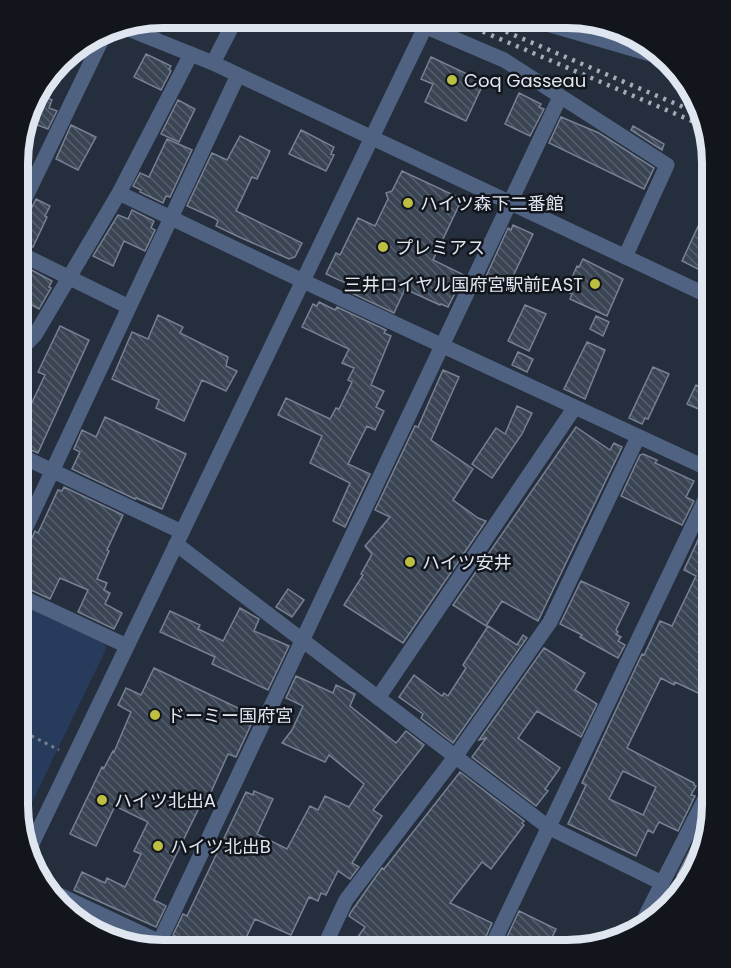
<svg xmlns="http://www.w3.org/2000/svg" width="731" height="968" viewBox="0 0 731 968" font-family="Poppins,'Noto Sans JP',sans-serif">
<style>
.green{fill:#273b5d}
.building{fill:url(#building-back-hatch);stroke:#778193;stroke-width:1.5;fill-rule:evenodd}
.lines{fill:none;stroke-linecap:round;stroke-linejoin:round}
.path{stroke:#767e8a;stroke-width:3;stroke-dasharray:3 4.5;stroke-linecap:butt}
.minor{stroke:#4f6282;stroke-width:15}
.tertiary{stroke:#4f6282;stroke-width:15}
.rail{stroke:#a5acb7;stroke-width:4.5;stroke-dasharray:3 6;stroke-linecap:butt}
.poi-dot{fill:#bdbf43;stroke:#12161c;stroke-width:2}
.labels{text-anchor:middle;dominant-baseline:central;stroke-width:5;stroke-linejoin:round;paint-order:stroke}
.poi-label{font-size:18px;fill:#e0e6f0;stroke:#12161c;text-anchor:start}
.rim{fill:none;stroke:#e0e6f0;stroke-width:8}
</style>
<defs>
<pattern id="building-back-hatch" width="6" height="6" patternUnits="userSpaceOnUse" patternTransform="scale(1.5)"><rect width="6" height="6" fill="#3a4453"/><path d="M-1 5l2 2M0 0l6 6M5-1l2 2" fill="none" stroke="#565f6c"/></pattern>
</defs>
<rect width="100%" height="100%" fill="#252e3c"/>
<path class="green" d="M18,602L104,642L106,649L22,823L18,805Z"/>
<path class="building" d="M146,54L171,66L169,69L171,71L161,90L134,77Z
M431,57L484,82L466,121L425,102L433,84L421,79Z
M37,93L52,100L49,108L57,111L48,129L27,121Z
M519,93L541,104L539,107L544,109L530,136L505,124Z
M178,100L195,109L179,142L161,134Z
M561,117L599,133L654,168L644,189L549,143Z
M71,125L96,137L78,170L56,159Z
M633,126L664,144L662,150L631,130Z
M301,130L334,147L331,154L334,155L326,171L289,154Z
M240,136L270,151L257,179L252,177L236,211L302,243L295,257L289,259L237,236L216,226L218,221L214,218L187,206L212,153L227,160Z
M167,139L192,150L170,197L166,196L163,203L140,192L141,190L133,186L140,173L149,177Z
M402,171L462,199L433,260L464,275L448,307L441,304L440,305L405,289L394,313L345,290L348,284L326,274L336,253L340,255L358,218L375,226L388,199L386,193L392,191Z
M713,194V254L705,270L701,268L700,270L682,261Z
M36,199L50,206L45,216L47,217L33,247L19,240V227L28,215Z
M132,210L154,221L151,228L155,230L145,251L124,241L113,266L93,256L118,215L128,219Z
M513,225L533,234L506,291L484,281L508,228L511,230Z
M583,259L623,279L607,316L570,299L572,294L567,292V289L577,266L579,267Z
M26,267L52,281L49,287L51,288L39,309L19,298V282Z
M319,302L335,310L337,307L386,330L384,333L391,336L371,385L384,391L376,407L384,411L375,430L367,426L348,464L370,474L345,527L333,521L350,483L310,463L322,436L278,415L286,398L330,419L336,408L339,409L352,382L348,380L354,368L342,363L349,349L302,327L313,304L317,306Z
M525,305L546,314L529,351L508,341Z
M158,315L183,327L180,333L228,357L226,366L237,371L226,391L202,380L184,421L156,408L159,400L112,379L132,332L148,339Z
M596,316L609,322L603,336L590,329Z
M60,326L89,340L38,453L19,445V411L26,415L45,375L38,372Z
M587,342L605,350L585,399L564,389Z
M518,352L533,359L527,372L512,365Z
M653,367L669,374L648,419L645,418L642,424L629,418Z
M443,370L459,377L431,440L473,469L453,500L478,518L486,521L403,643L344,605L363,575L361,574L372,554L365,546L390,517L375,510L415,426L418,427Z
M696,385L713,393V415L687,404Z
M517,406L532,413L522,434L492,478L472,464L496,428L505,434Z
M105,417L186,454L162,509L136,498L135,499L72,469L80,452L74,449L82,430L96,437Z
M576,427L610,450L614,443L622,447L538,621L502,601L486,626L453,605Z
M643,454L657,460L655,463L694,481L686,497L694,501L682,525L621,496L640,455Z
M64,487L123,515L107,550L109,551L97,579L107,583L104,590L110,593L105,604L122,613L114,629L78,612L88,590L60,578L50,599L18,584V552L24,550L28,547L35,531L38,533L58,490L62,491Z
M713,508V700L675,682L674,685L661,678L627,748L694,783V785L696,786L691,795L695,796L678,831L659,822L653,833L648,830L636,856L568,824L586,785L582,783L642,654L644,655L660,621L672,626L696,576L684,570ZM623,771L656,787L643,815L609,799Z
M581,581L629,603L616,630L618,632L616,634L621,637L618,641L625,645L618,658L580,637L582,635L560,624Z
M288,589L304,600L292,617L276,607Z
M240,608L259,619L254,631L289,646L268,690L212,664L215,657L160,632L170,611L200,625L198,629L223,641Z
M488,626L517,645L523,635L527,638L453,743L421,718L423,714L399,697L414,675L442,696L444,693L448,696L466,668L463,665Z
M544,648L585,673L575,690L597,704L581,737L537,711L518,738L560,768L545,789L548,791L536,806L472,757L486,738L479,740Z
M154,668L255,716L236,757L228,754L203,810L199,808L154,900L166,906L156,927L74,890L82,872L105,883L107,878L125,887L141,854L134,851L148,822L115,806L96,846L70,834L102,767L104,768L113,751L114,752L131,712L118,705L126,688L141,695Z
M296,676L333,693L336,685L355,694L350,706L396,743L406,731L424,745L373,810L382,816L352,863L359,867L350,879L338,871L326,895L321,893L318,901L309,897L291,935L255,919L245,940L240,937L234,949H193L195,945L173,935L183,914L187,916L246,792L253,795L254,791L273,799L257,834L287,849L310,806L318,810L325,796L349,807L364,784L329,755L325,762L282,743L292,730L303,706L286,698Z
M460,772L524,821L522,823L524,825L491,869L482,862L450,903L492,923L480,950L349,949L365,927L349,916L351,912L382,868L384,869Z
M713,805V815L690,882L677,876Z
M519,911L556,929L546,950H501Z"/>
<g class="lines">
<path class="path" d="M18,729L59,750"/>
<path class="minor" d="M533,20L664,58
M415,22L504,60L667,165L625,257
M213,63L233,24
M119,193L303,281L713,471
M19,211L105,33
M19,253L129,307
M19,351L35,335L119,193L191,54
M19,455L182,532
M19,542L238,75
M176,544L548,827L662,883
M18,595L127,646
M378,698L575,407
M53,892L175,949
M639,929L713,783
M156,949L560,97
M323,949L346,900L455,757L550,622L638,437
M490,950L713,483"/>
<path class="tertiary" d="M121,26L213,63L713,298
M29,850L428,21"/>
<path class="rail" d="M458,21L704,126
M481,21L702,115"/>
</g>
<g class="poi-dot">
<circle cx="452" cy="80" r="6"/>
<circle cx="408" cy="203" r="6"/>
<circle cx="383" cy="247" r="6"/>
<circle cx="595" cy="284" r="6"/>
<circle cx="410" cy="562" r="6"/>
<circle cx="155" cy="715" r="6"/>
<circle cx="102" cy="800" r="6"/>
<circle cx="158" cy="846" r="6"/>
</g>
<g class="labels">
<g class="poi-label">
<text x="464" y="80">Coq Gasseau</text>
<text x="420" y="203">ハイツ森下二番館</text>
<text x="395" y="247">プレミアス</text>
<text x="583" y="284" text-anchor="end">三井ロイヤル国府宮駅前EAST</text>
<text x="422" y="562">ハイツ安井</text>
<text x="167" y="715">ドーミー国府宮</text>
<text x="114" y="800">ハイツ北出A</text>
<text x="170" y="846">ハイツ北出B</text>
</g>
</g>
<path d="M0 0H731V968H0ZM163 28H567A135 135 0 0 1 702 163V805A135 135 0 0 1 567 940H163A135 135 0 0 1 28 805V163A135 135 0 0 1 163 28Z" fill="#12161c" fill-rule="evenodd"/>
<path class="rim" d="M163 28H567A135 135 0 0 1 702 163V805A135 135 0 0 1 567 940H163A135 135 0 0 1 28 805V163A135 135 0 0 1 163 28Z"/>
</svg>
